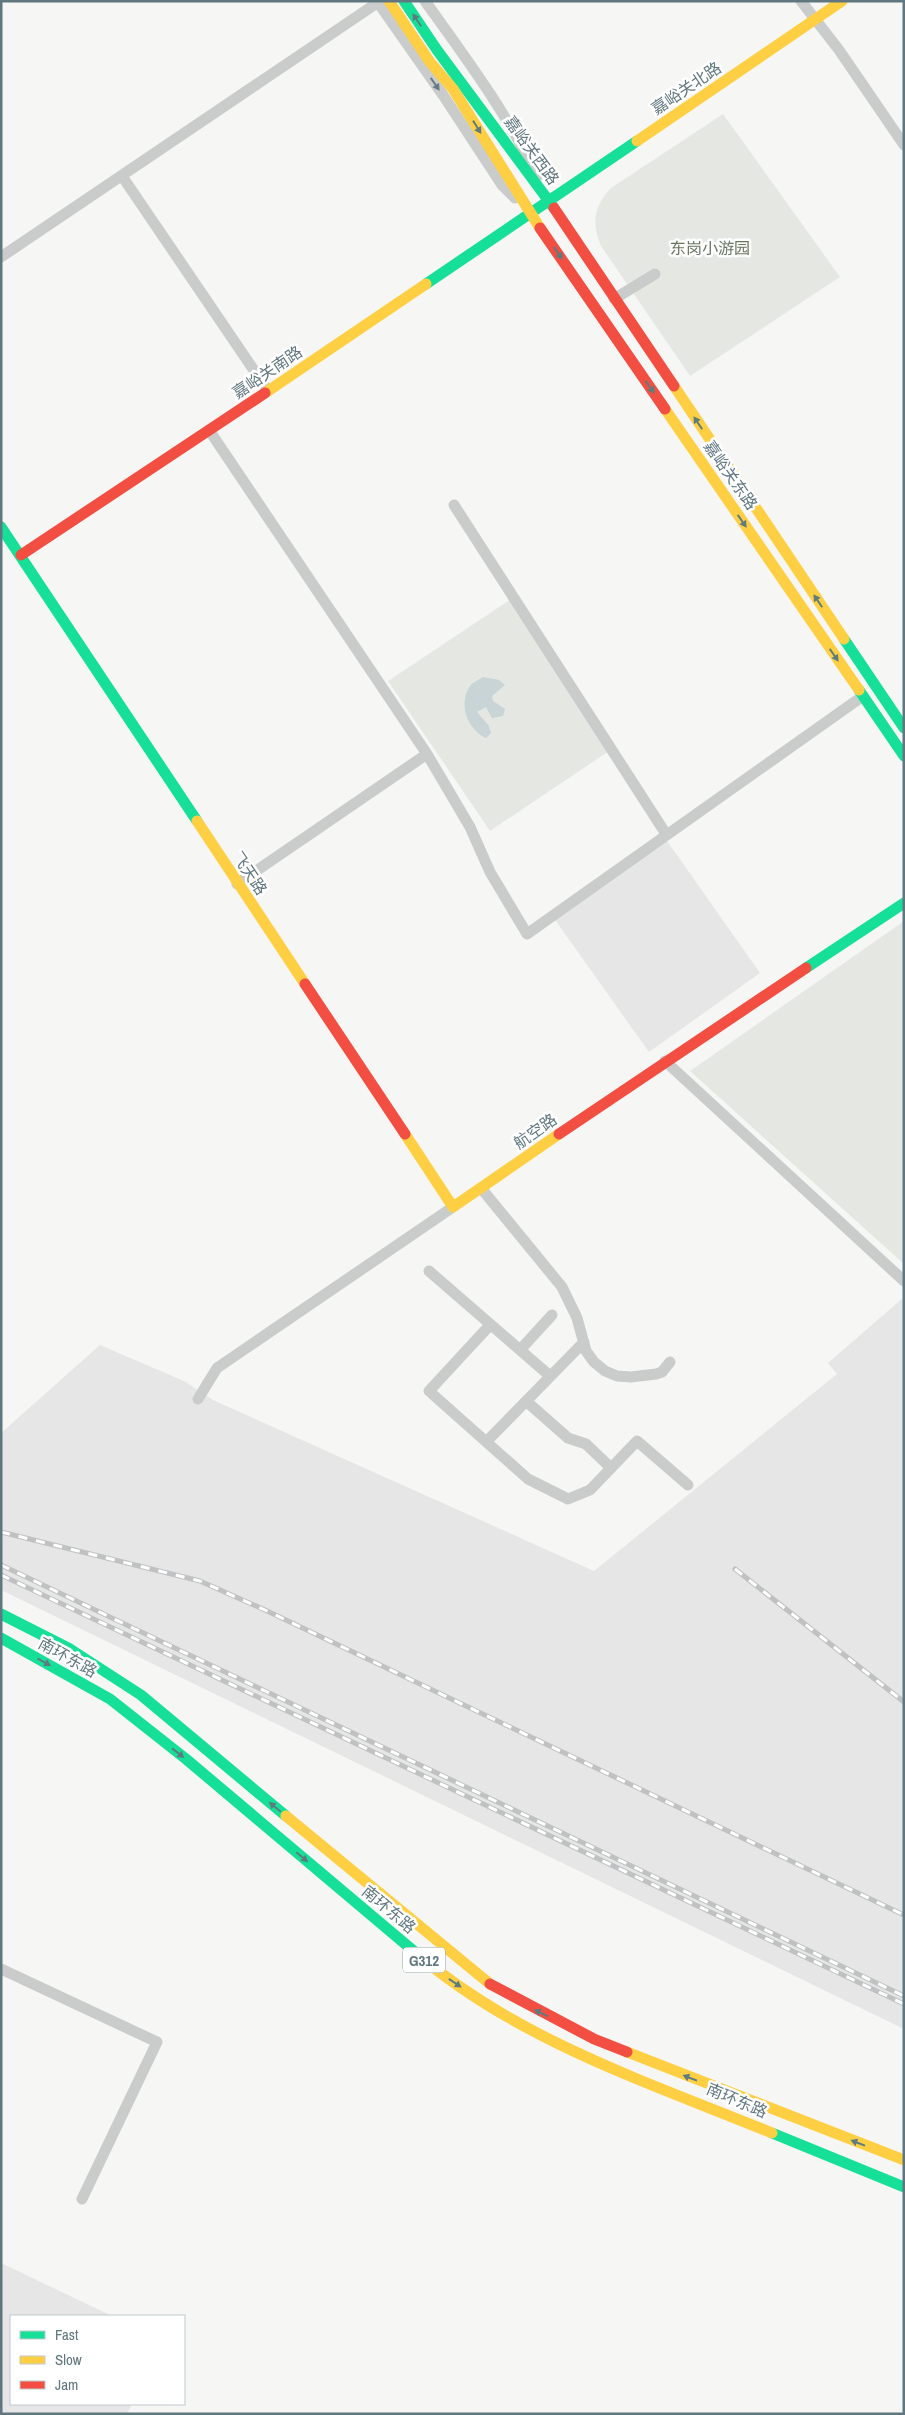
<svg xmlns="http://www.w3.org/2000/svg" width="905" height="2415" viewBox="0 0 905 2415" font-family="'Archivo Narrow','Noto Sans SC',sans-serif">
<style>
.built{fill:#e5e6e5}
.green{fill:#e5e8e2}
.water{fill:#c8d4d5}
.lines{fill:none;stroke-linecap:round;stroke-linejoin:round}
.street{stroke:#cacccc;stroke-width:11}
.fast{stroke:#16e098;stroke-width:11}
.slow{stroke:#ffcf43;stroke-width:11}
.jam{stroke:#f24e42;stroke-width:11}
.rail-casing{stroke:#c0c1c2;stroke-width:5}
.rail{stroke:#fff;stroke-width:3;stroke-dasharray:9;stroke-linecap:butt}
.oneway{fill:#5d7c80}
.oneway2{fill:#667b83}
.labels{text-anchor:middle;dominant-baseline:central;stroke-width:5;stroke-linejoin:round;paint-order:stroke}
.shield{fill:#fff;stroke:#90a0a5;stroke-width:1}
.shield-label{font-size:15px;font-weight:bold;fill:#61777f}
.street-label{font-size:16px;fill:#61777f;stroke:#fff}
.park-label{font-size:16px;fill:#687760;stroke:#fff}
</style>
<rect width="100%" height="100%" fill="#f6f6f5"/>
<path class="built" d="M665,838L760,973L649,1052L553,917Z
M904,1297V2029L1,1590V1433L100,1345L184,1381L213,1400L594,1571L837,1374L828,1363Z
M1,2263L112,2316H11V2404H132L127,2414H1Z"/>
<path class="green" d="M723,114L840,277L690,376L601,246C591,223 594,206 611,188Z
M511,599L612,749L490,831L388,681Z
M904,921V1264L690,1071Z"/>
<path class="water" d="M483,677L499,680L505,685L492,696L493,701L505,709L503,716L492,718L486,707L477,712L489,726L491,733L486,738C467,729 458,704 470,686C473,682 479,680 483,677Z"/>
<g class="lines">
<path class="street" d="M377,1L443,95L502,185L515,198
M425,1C465,57 508,114 537,177
M801,1L839,50L904,145
M122,176L268,391
M1,257L380,1
M614,299L655,274
M209,430L427,754L237,884
M454,505L666,834
M427,754L470,827L490,872L527,934L863,696
M665,1061L904,1281
M481,1188L562,1287L577,1318L586,1351L594,1362L605,1371L617,1376L631,1377L656,1374L662,1372L670,1362
M429,1271L550,1376
M490,1325L429,1391L528,1479L568,1499L590,1490L637,1441L688,1485
M520,1350L552,1315
M198,1399L217,1368L453,1207
M526,1401L568,1438L586,1444L611,1468
M487,1441L584,1342
M1,1969L157,2042L82,2199"/>
<path class="fast" d="M404,1L437,50L554,208
M426,284L637,141
M1,527L197,821
M844,639L904,728
M859,690L904,756
M806,968L904,903
M1,1614L70,1649L141,1695L286,1816
M1,1638L110,1699L186,1759L416,1953
M772,2133L904,2187"/>
<path class="slow" d="M389,1L430,62L453,89L540,228
M637,141L842,1
M674,386L844,639
M265,393L426,284
M665,409L859,690
M197,821L305,984
M405,1134L453,1207L559,1134
M286,1816L490,1984
M416,1953C517,2040 650,2083 772,2133
M627,2052L904,2160"/>
<path class="jam" d="M554,208L674,386
M540,228L665,409
M21,555L265,393
M305,984L405,1134
M559,1134L806,968
M490,1984L594,2039L627,2052"/>
<g class="rail-casing">
<path id="rail" d="M1,1532L200,1581L265,1610L904,1915
M1,1565L904,1996
M735,1569L904,1702
M1,1575L904,2004"/>
</g>
<use href="#rail" class="rail"/>
</g>
<defs><path id="oneway-solid" d="M-6-.8H1V-3.2L6.5 0L1 3.2V.8H-6Z" transform="scale(1.25)"/></defs>
<g class="oneway">
<use href="#oneway-solid" transform="translate(417 20) rotate(-124)"/>
<use href="#oneway-solid" transform="translate(477 127) rotate(58)"/>
<use href="#oneway-solid" transform="translate(558 253) rotate(55)"/>
<use href="#oneway-solid" transform="translate(650 387) rotate(55)"/>
<use href="#oneway-solid" transform="translate(698 423) rotate(-124)"/>
<use href="#oneway-solid" transform="translate(742 521) rotate(55)"/>
<use href="#oneway-solid" transform="translate(818 601) rotate(-124)"/>
<use href="#oneway-solid" transform="translate(834 655) rotate(55)"/>
<use href="#oneway-solid" transform="translate(44 1662) rotate(29)"/>
<use href="#oneway-solid" transform="translate(178 1753) rotate(38)"/>
<use href="#oneway-solid" transform="translate(275 1807) rotate(-140)"/>
<use href="#oneway-solid" transform="translate(302 1857) rotate(40)"/>
<use href="#oneway-solid" transform="translate(455 1983) rotate(34)"/>
<use href="#oneway-solid" transform="translate(541 2013) rotate(-154)"/>
<use href="#oneway-solid" transform="translate(690 2078) rotate(-159)"/>
<use href="#oneway-solid" transform="translate(858 2143) rotate(-159)"/>
</g>
<use class="oneway2" href="#oneway-solid" transform="translate(435 84) rotate(55)"/>
<g class="labels">
<rect class="shield" x="403" y="1947.5" width="42" height="25" rx="4"/>
<g class="shield-label">
<text x="424" y="1960">G312</text>
</g>
<g class="street-label">
<text transform="translate(686 88) rotate(-34)">嘉峪关北路</text>
<text transform="translate(532 150) rotate(54)">嘉峪关西路</text>
<text transform="translate(267 372) rotate(-34)">嘉峪关南路</text>
<text transform="translate(731 475) rotate(55)">嘉峪关东路</text>
<text transform="translate(250 873) rotate(56)">飞天路</text>
<text transform="translate(535 1131) rotate(-35)">航空路</text>
<text transform="translate(68 1657) rotate(29)">南环东路</text>
<text transform="translate(389 1909) rotate(40)">南环东路</text>
<text transform="translate(737 2100) rotate(23)">南环东路</text>
</g>
<g class="park-label">
<text x="710" y="248">东岗小游园</text>
</g>
</g>
<rect width="905" height="2415" fill="none" stroke="#61777f" stroke-width="5"/>
<rect x="10" y="2315" width="175" height="90" fill="#ffffff" stroke="#c0c9cc"/>
<rect x="20" y="2331" width="25" height="8" fill="#16e098" stroke="#c0c9cc"/>
<text x="55" y="2340" font-size="15" fill="#61777f">Fast</text>
<rect x="20" y="2356" width="25" height="8" fill="#ffcf43" stroke="#c0c9cc"/>
<text x="55" y="2365" font-size="15" fill="#61777f">Slow</text>
<rect x="20" y="2381" width="25" height="8" fill="#f24e42" stroke="#c0c9cc"/>
<text x="55" y="2390" font-size="15" fill="#61777f">Jam</text>
</svg>
